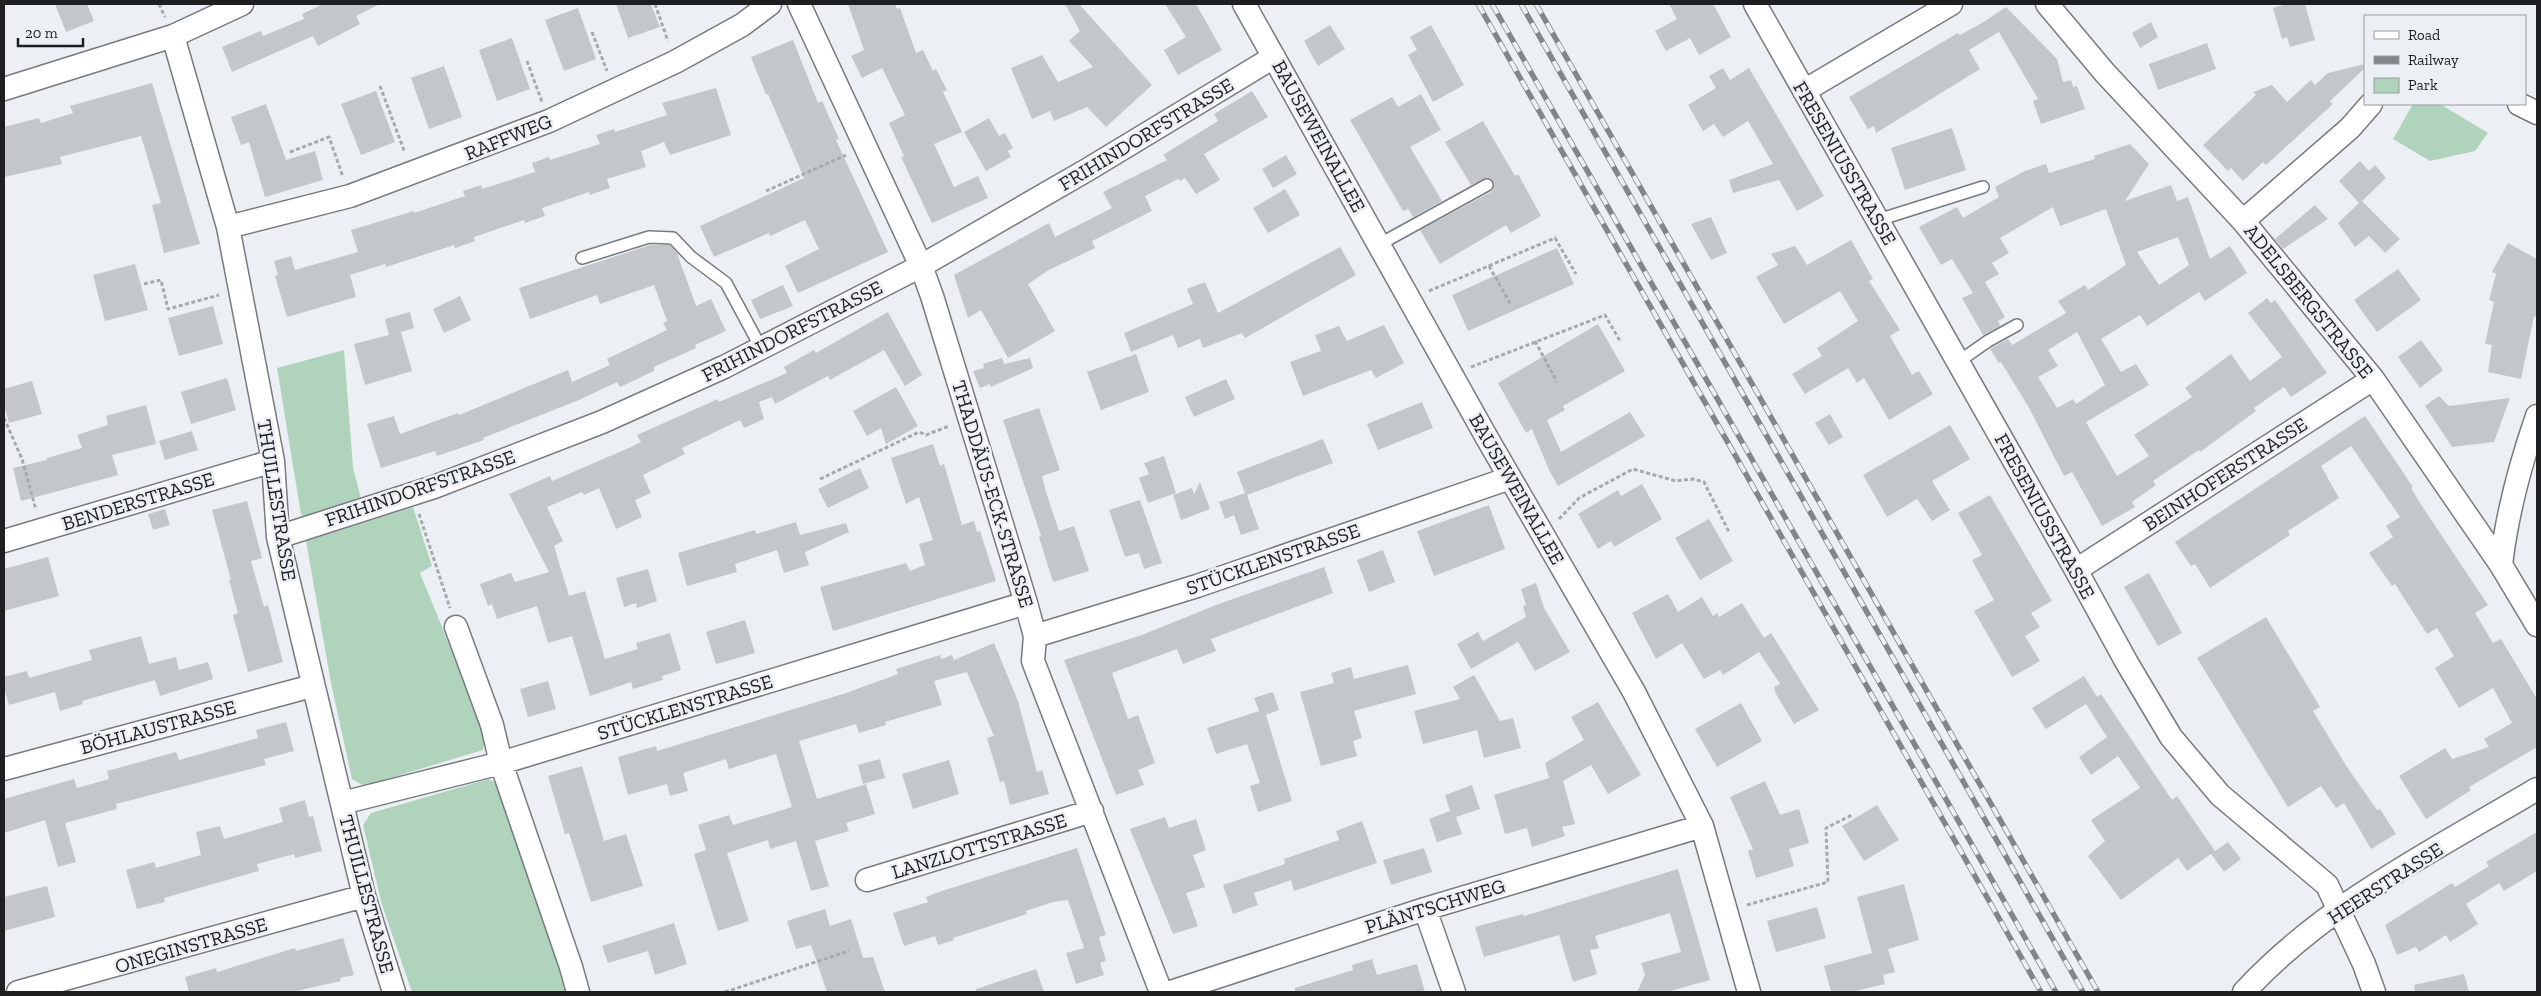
<svg xmlns="http://www.w3.org/2000/svg" width="2541" height="996" viewBox="0 0 2541 996" font-family="'Zilla Slab',serif">
<style>
.green{fill:#b0d3bc}
.building{fill:#c3c7cc;fill-rule:evenodd}
.lines{fill:none;stroke-linecap:round;stroke-linejoin:round}
.lane-casing{stroke:#777a7f;stroke-width:14}
.street-casing{stroke:#777a7f;stroke-width:25}
.path{stroke:#a6a9ad;stroke-width:3;stroke-dasharray:4 2.5;stroke-linecap:butt}
.lane{stroke:#fff;stroke-width:11}
.street{stroke:#fff;stroke-width:22}
.rail-casing{stroke:#838689;stroke-width:5.5}
.rail{stroke:#ecf0f5;stroke-width:4;stroke-dasharray:11;stroke-linecap:butt}
.labels{text-anchor:middle;dominant-baseline:central;stroke-width:5;stroke-linejoin:round;paint-order:stroke}
.street-label{font-size:20px;fill:#1d1f20;stroke:#ecf0f5}
</style>
<rect width="100%" height="100%" fill="#ecf0f5"/>
<path class="green" d="M2413,104H2440L2488,133L2475,151L2430,161L2393,139Z
M344,350L353,467L361,499L305,518L301,514L277,368Z
M413,507L432,566L420,573L486,735L483,750L364,786L352,779L331,683L306,541Z
M489,779L497,784L568,992H412L382,905L363,825L371,813Z"/>
<path class="building" d="M55,4H87L94,21L66,32Z
M323,4H380L356,16L360,24L318,46L313,36L232,72L222,47L261,31L263,36L304,19L302,14Z
M616,4H651L660,27L628,38Z
M848,4H895L897,9L900,8L916,53L923,50L933,71L936,69L947,90L943,92L962,132L934,144L954,187L978,176L988,198L932,223L901,157L904,156L889,123L905,115L882,68L862,78L851,56L864,50Z
M1065,4H1079L1152,85L1106,127L1087,107L1054,121L1050,111L1032,119L1011,68L1042,55L1058,82L1093,67L1069,41L1080,31Z
M1165,4H1196L1222,50L1178,75L1164,50L1186,37Z
M1669,4H1713L1731,37L1699,55L1690,38L1666,51L1655,31L1677,19Z
M2287,4H2305L2315,40L2290,47L2287,37L2282,39L2273,8Z
M2006,7L2057,59L2063,82L2071,80L2073,87L2077,86L2085,109L2041,124L2033,101L2038,99L1999,32L1969,50L1980,69L1876,133L1874,126L1868,129L1849,97L1958,33L1960,35L1982,23Z
M578,8L596,59L564,71L545,20Z
M2151,22L2158,37L2140,48L2132,33Z
M1330,25L1345,49L1318,66L1304,41Z
M1431,25L1464,85L1433,102L1408,55L1417,50L1410,37Z
M512,38L530,89L497,101L479,50Z
M793,40L818,103L822,101L839,139L836,140L888,252L798,293L785,266L819,249L805,220L770,236L769,233L714,257L700,226L804,178L768,94L766,95L751,57Z
M2207,43L2216,69L2158,90L2149,64Z
M2365,64V68L2330,101L2333,104L2266,165L2263,162L2243,181L2231,168L2228,171L2203,145L2256,95L2253,92L2272,85L2287,102L2311,80L2315,85L2328,73Z
M444,66L462,117L429,129L411,78Z
M1723,68L1730,80L1749,68L1824,196L1797,211L1779,180L1733,193L1729,180L1773,164L1748,121L1723,137L1714,124L1703,131L1688,105L1716,88L1709,76Z
M152,83L200,244L164,253L152,205L161,203L141,136L60,157L62,164L4,177V127L39,118L41,123L73,113L70,106Z
M716,88L731,135L670,155L664,142L641,151L646,167L607,179L610,188L590,195L589,192L542,208L545,216L525,223L524,220L474,237L475,241L455,248L454,245L386,267L385,264L350,275L356,297L287,317L275,276L278,275L274,261L291,256L295,270L358,252L351,230L414,211V213L465,196L463,191L481,185L482,189L535,172L532,163L549,157L550,160L600,144L596,135L614,129L615,132L667,115L662,103Z
M376,91L395,142L361,155L341,104Z
M1252,91L1268,117L1204,154L1220,180L1196,194L1185,178L1180,181L1178,179L1145,196L1152,211L1092,241L1095,248L1047,271L1028,284L1055,331L1008,358L981,310L968,318L954,275L1049,223L1055,237L1112,208L1103,192L1167,160L1163,155L1218,121L1214,114Z
M1421,94L1441,130L1410,147L1442,201L1413,217L1408,209L1403,211L1350,120L1392,97L1398,107Z
M266,104L286,160L315,151L323,180L265,197L249,142L241,145L231,117Z
M989,118L999,136L1005,133L1013,148L1008,151L1011,157L986,171L964,132Z
M1483,121L1515,176L1518,174L1541,216L1511,233L1506,225L1440,264L1420,230L1491,192L1494,186L1491,179L1487,178L1471,185L1445,142Z
M1952,128L1966,170L1905,190L1891,148Z
M2130,144L2149,164L2125,201L2171,185L2177,201L2188,197L2210,259L2230,246L2247,273L2205,301L2199,292L2147,326L2140,315L2101,339L2121,372L2136,364L2149,385L2086,422L2117,476L2149,456L2134,435L2192,397L2185,388L2231,354L2250,381L2282,357L2248,313L2267,298L2271,303L2275,300L2327,373L2291,397L2284,387L2254,408L2256,411L2200,452L2199,450L2153,481L2156,485L2132,502L2135,507L2102,526L2072,472L2064,476L2028,406L2001,362L1999,363L1990,349L2008,339L2012,345L2066,313L2058,301L2085,285L2088,290L2126,265L2106,209L2060,226L2053,207L2000,238L2009,253L1992,263L1999,274L1985,282L2005,317L1998,321L2000,326L1983,335L1962,298L1973,293L1952,259L1941,265L1919,227L1957,207L1963,218L1999,197L1995,187L2025,171L2046,164L2049,173L2095,159L2094,156ZM2178,237L2189,265L2159,285L2137,252ZM2077,332L2105,385L2076,404L2073,399L2057,408L2038,377L2058,366L2048,350Z
M1286,155L1297,174L1273,188L1262,169Z
M2360,161L2369,171L2375,165L2386,178L2362,201L2400,239L2385,253L2369,236L2355,247L2338,223L2359,203L2339,181Z
M1285,189L1300,215L1268,233L1253,208Z
M2315,205L2328,219L2283,249L2275,239Z
M1711,217L1727,253L1711,260L1691,224Z
M1851,240L1873,279L1869,281L1900,330L1890,336L1912,375L1919,371L1933,394L1889,420L1864,378L1857,383L1848,368L1805,394L1792,374L1822,356L1817,348L1858,321L1840,291L1784,324L1756,277L1778,265L1771,254L1795,246L1807,265Z
M2508,243L2537,259V317L2534,316L2521,379L2488,372L2492,345L2485,344L2494,302L2489,300L2496,274L2492,272Z
M650,245H670L677,253L696,306L711,299L726,331L695,345L696,348L654,367V371L620,387L617,382L579,400L483,438L484,440L437,456L435,451L381,468L367,424L394,416L400,434L458,413L459,415L568,370L572,382L610,365L607,359L667,330L663,323L667,321L654,285L600,304L597,295L530,319L519,288Z
M1340,247L1356,275L1245,338L1242,333L1203,348L1200,339L1178,348L1173,335L1131,352L1124,333L1193,304L1187,289L1205,282L1218,313Z
M1557,248L1574,284L1468,331L1452,295Z
M135,264L148,310L105,321L93,275Z
M2398,269L2421,300L2377,332L2354,300Z
M783,285L793,306L760,319L751,300Z
M460,296L471,320L444,333L433,309Z
M213,306L223,344L179,356L168,318Z
M410,312L414,328L401,332L412,371L365,385L354,344L389,335L385,319Z
M888,312L922,375L905,386L884,350L830,380L828,376L775,404L772,397L759,402L764,419L744,428L740,420L682,448L685,454L643,475L651,493L635,500L642,517L616,529L599,488L584,495L582,492L547,507L563,541L554,546L569,596L585,591L605,659L638,649L636,643L670,633L681,670L662,676L663,680L633,689L631,682L590,696L572,636L548,643L537,606L497,619L492,604L488,606L480,584L511,573L515,582L549,572L509,494L550,476L552,481L631,447L641,442L637,435L718,399L719,402L787,373L784,367L814,350L816,353Z
M1598,324L1625,371L1563,406L1565,410L1547,420L1561,452L1630,412L1645,436L1558,486L1549,470L1532,429L1526,433L1498,383Z
M1384,325L1404,363L1376,378L1371,370L1303,396L1290,362L1321,351L1315,335L1339,326L1347,341Z
M2421,340L2443,370L2420,388L2398,357Z
M1136,354L1149,392L1101,410L1087,372Z
M1002,358L1004,364L1030,358L1033,368L991,387L990,384L980,388L973,371L984,368L983,364Z
M227,378L236,410L191,424L181,392Z
M1226,379L1235,399L1194,417L1185,397Z
M32,381L42,414L9,423L4,405V389Z
M896,387L918,426L886,444L881,428L867,436L853,411Z
M2439,396L2449,406L2510,398L2494,442L2452,447L2425,406Z
M1422,402L1433,428L1378,450L1367,424Z
M146,405L156,444L112,455L118,475L21,501L13,468L47,460V458L82,448L77,435L108,425L106,416Z
M1039,408L1060,470L1042,476L1047,495L1059,531L1074,526L1089,571L1053,582L1039,537L1041,536L1003,420Z
M1830,414L1843,437L1829,445L1815,423Z
M2365,416L2413,487L2411,488L2420,503L2488,605L2475,613L2493,643L2501,639L2537,699V747L2469,787L2471,790L2426,819L2399,776L2445,748L2452,759L2489,747L2484,739L2512,723L2493,688L2459,708L2435,668L2454,656L2437,628L2427,634L2395,584L2392,586L2369,553L2393,537L2386,526L2400,517L2351,446L2321,466L2339,498L2288,531L2290,535L2210,588L2195,564L2191,566L2175,542Z
M1950,425L1970,459L1932,481L1950,510L1932,521L1917,499L1887,517L1863,475Z
M192,431L198,450L165,460L159,441Z
M1323,439L1333,463L1247,495L1259,529L1241,535L1234,515L1225,519L1219,502L1245,493L1237,472Z
M933,444L940,466L944,464L962,525L974,521L977,532L980,531L996,581L833,631L820,587L906,563L910,571L925,565L919,544L933,540L919,497L906,504L891,458Z
M1164,456L1176,493L1148,503L1139,478L1149,474L1144,463Z
M860,468L869,488L828,508L818,489Z
M1200,482L1210,509L1181,520L1173,495L1192,488L1194,494Z
M1642,484L1662,519L1614,547L1611,541L1598,549L1578,514L1618,490L1621,496Z
M1990,495L2052,601L2031,613L2040,627L2025,636L2040,661L2012,677L1974,611L1994,600L1972,560L1982,555L1958,513Z
M1140,500L1162,563L1144,569L1139,553L1125,557L1109,510Z
M247,501L262,558L251,561L264,607L268,605L283,662L248,672L233,615L238,613L229,580H231L212,510Z
M1489,505L1505,549L1434,576L1417,531Z
M165,509L170,525L153,530L148,514Z
M1709,519L1733,561L1700,580L1675,538Z
M796,522L800,535L846,523L849,532L805,552L809,565L784,573L777,550L735,564L737,572L687,586L678,553L755,530L756,534Z
M1383,550L1395,582L1369,592L1357,560Z
M48,557L59,596L4,611V569Z
M1324,567L1333,593L1211,639L1216,651L1183,664L1177,649L1112,673L1128,719L1138,715L1155,763L1138,770L1144,785L1116,795L1064,660L1142,635L1216,605Z
M648,569L657,601L637,608L636,603L624,607L616,578Z
M2149,573L2182,633L2158,646L2124,587Z
M1536,583L1544,608L1570,652L1535,671L1518,642L1471,669L1457,644L1478,632L1483,641L1526,617L1523,606L1526,605L1521,589Z
M1668,594L1678,612L1702,597L1713,616L1717,613L1719,617L1742,603L1764,638L1771,633L1819,710L1794,724L1776,694L1774,687L1780,684L1759,652L1723,675L1720,670L1704,679L1682,643L1656,659L1632,613Z
M2266,617L2320,707L2313,711L2347,767L2377,810L2380,809L2396,834L2371,849L2344,803L2336,808L2321,786L2288,807L2197,658Z
M745,620L755,653L716,664L706,632Z
M141,636L149,664L176,657L179,670L208,662L213,679L160,696L155,680L82,701L83,704L60,711L55,692L9,705L4,688V677L27,671L29,678L92,660L89,650Z
M994,643L1018,701L1037,772L1042,770L1049,794L1010,805L1004,781L1000,782L987,738L994,736L967,672L934,681L942,705L885,722L886,725L859,733L856,724L799,741L817,799L866,784L875,814L846,823L849,831L815,841L829,886L811,891L796,841L770,849L768,840L727,853L749,921L718,931L694,854L706,850L698,825L729,815L733,825L792,807L776,754L729,769L726,759L683,773L688,791L670,796L667,784L628,795L618,757L656,746L657,751L846,693L898,674L896,669L940,655L941,659L952,655L954,660Z
M1408,665L1416,694L1354,711L1362,738L1353,741L1357,756L1321,766L1300,692L1334,683L1331,673L1351,667L1354,679Z
M1474,675L1500,721L1513,718L1521,748L1484,758L1477,730L1423,744L1414,711L1460,699L1453,687Z
M2084,676L2097,697L2101,694L2172,800L2177,796L2215,851L2228,842L2241,859L2224,872L2211,854L2187,871L2178,858L2121,900L2088,856L2105,841L2091,820L2140,788L2118,756L2091,775L2079,757L2107,737L2086,704L2046,729L2032,708Z
M548,681L556,709L528,717L520,689Z
M1273,692L1279,710L1266,715L1292,801L1258,812L1250,786L1260,783L1247,744L1216,754L1207,728L1259,711L1254,698Z
M1598,702L1641,775L1608,794L1591,765L1563,781L1575,824L1562,827L1565,836L1532,847L1527,828L1505,834L1494,795L1549,778L1545,763L1584,740L1571,717Z
M1741,703L1762,741L1717,767L1695,729Z
M286,722L294,751L264,759L266,765L116,804L117,809L65,823L76,862L58,867L45,820L4,833V799L74,779L77,788L109,779L107,771L176,752L179,760L258,738L256,730Z
M880,759L885,778L863,784L858,765Z
M949,760L959,794L913,809L902,774Z
M582,766L604,841L626,834L643,886L591,902L569,833L565,834L548,776Z
M1765,781L1780,815L1799,809L1809,843L1789,849L1794,866L1756,878L1748,851L1753,849L1730,797Z
M1472,785L1480,809L1456,817L1462,834L1437,842L1429,819L1450,811L1445,795Z
M305,800L309,817L313,816L322,851L295,858L294,854L257,864L259,871L164,898L165,902L137,909L126,870L154,862L156,868L201,855L196,832L220,826L224,839L283,822L279,808Z
M1877,805L1899,840L1864,861L1842,826Z
M1165,817L1169,828L1196,819L1206,850L1193,855L1205,887L1186,893L1198,926L1173,934L1130,829Z
M1362,821L1377,863L1294,891L1291,880L1254,893L1258,905L1233,914L1223,885L1285,864L1284,859L1339,840L1336,831Z
M2537,832V871L2504,891L2499,883L2466,904L2478,924L2450,942L2446,935L2419,952L2416,947L2397,955L2385,925L2452,883L2455,887L2489,866L2486,862Z
M1077,848L1106,935L1099,937L1106,961L1100,963L1104,975L1076,984L1066,953L1084,948L1068,900L1053,902L1026,911L1027,914L953,938L954,940L938,945L935,936L904,946L893,913L928,902L926,897L939,892Z
M1424,848L1432,872L1391,885L1383,860Z
M1678,869L1710,980L1667,992H1637L1645,975L1641,963L1681,952L1670,913L1595,936L1599,948L1590,950L1597,974L1573,982L1559,935L1484,957L1475,927L1523,914L1524,916Z
M1904,884L1919,940L1888,949L1895,972L1883,975L1885,984L1851,992H1831L1824,966L1872,953L1857,897Z
M47,886L55,917L4,931V897Z
M1817,907L1826,938L1776,952L1767,921Z
M825,909L830,926L851,919L863,958L873,957L885,992H827L811,945L796,949L787,921Z
M674,923L687,964L655,975L648,951L608,963L602,946Z
M343,938L354,975L340,978L341,981L292,992H189L185,977L216,968L217,972L295,948L296,951Z
M1372,959L1377,975L1417,964L1425,992H1295V988L1353,970L1352,965Z
M1036,969L1044,992H976V989Z
M2464,974L2469,992H2415L2414,985Z"/>
<g class="lines">
<g class="lane-casing">
<path id="lane" d="M1878,220L1983,187
M1380,244L1487,185
M582,258L649,237L673,238L691,257L726,283L761,348
M1958,362L1988,341L2017,325"/>
</g>
<g class="street-casing">
<path id="street" d="M799,4L921,266L932,296L1026,603L1035,636L1033,661L1161,992
M1244,4L1487,438L1634,692L1702,826L1749,992
M1755,4L2076,570L2127,663L2171,737L2220,795L2327,885L2364,964L2374,992
M2047,4L2105,73L2243,221L2373,379L2501,565L2537,625
M173,36L228,227L273,461L278,537L364,896L394,992
M4,89L173,36L242,4
M1804,91L1951,4
M2519,104L2537,113
M2243,221L2350,128L2371,104
M228,227L350,196L549,121L675,62L742,25L770,4
M278,537L434,487L602,422L724,367L921,266L1087,170L1274,57
M4,541L273,461
M2501,565C2507,513 2520,465 2537,416
M2076,570L2373,379
M456,627L492,725L501,763L571,967L578,992
M1035,636L1197,586L1510,478
M4,769L312,686
M342,803L501,763L1026,603
M867,880L1092,811
M1425,909L1454,992
M18,992L364,896
M1171,992L1425,909L1702,826
M2244,992C2325,904 2436,849 2537,789"/>
</g>
<path class="path" d="M159,4L165,17
M655,4L668,41
M592,32L607,71
M527,61L542,102
M380,86L405,153
M290,152L329,137L343,177
M766,191L846,155
M1489,266L1511,305
M144,284L161,280L168,309L219,295
M1429,291L1555,238L1576,274
M1535,341L1557,382
M1471,367L1605,315L1620,341
M4,418L22,459L36,510
M820,479L919,432L926,435L949,426
M419,514L450,608
M1559,519L1579,498L1633,469L1676,481L1693,479L1704,482L1729,532
M1747,905L1828,882L1826,828L1852,815
M725,992L849,951"/>
<use href="#lane" class="lane"/>
<use href="#street" class="street"/>
<g class="rail-casing">
<path id="rail" d="M1478,4L2041,992
M1492,4L2056,992
M1521,4L2083,992
M1536,4L2098,992"/>
</g>
<use href="#rail" class="rail"/>
</g>
<g class="labels">
<g class="street-label">
<text transform="translate(1146 134) rotate(-31)">FRIHINDORFSTRASSE</text>
<text transform="translate(1319 136) rotate(61)">BAUSEWEINALLEE</text>
<text transform="translate(508 137) rotate(-22)">RAFFWEG</text>
<text transform="translate(1845 163) rotate(60)">FRESENIUSSTRASSE</text>
<text transform="translate(2309 301) rotate(51)">ADELSBERGSTRASSE</text>
<text transform="translate(792 331) rotate(-27)">FRIHINDORFSTRASSE</text>
<text transform="translate(2225 474) rotate(-33)">BEINHOFERSTRASSE</text>
<text transform="translate(420 488) rotate(-19)">FRIHINDORFSTRASSE</text>
<text transform="translate(1517 489) rotate(60)">BAUSEWEINALLEE</text>
<text transform="translate(993 494) rotate(73)">THADDÄUS-ECK-STRASSE</text>
<text transform="translate(277 500) rotate(81)">THUILLESTRASSE</text>
<text transform="translate(138 501) rotate(-17)">BENDERSTRASSE</text>
<text transform="translate(2045 516) rotate(61)">FRESENIUSSTRASSE</text>
<text transform="translate(1273 559) rotate(-19)">STÜCKLENSTRASSE</text>
<text transform="translate(685 707) rotate(-17)">STÜCKLENSTRASSE</text>
<text transform="translate(158 727) rotate(-15)">BÖHLAUSTRASSE</text>
<text transform="translate(979 846) rotate(-17)">LANZLOTTSTRASSE</text>
<text transform="translate(2385 883) rotate(-33)">HEERSTRASSE</text>
<text transform="translate(367 894) rotate(75)">THUILLESTRASSE</text>
<text transform="translate(1435 906) rotate(-17)">PLÄNTSCHWEG</text>
<text transform="translate(191 945) rotate(-16)">ONEGINSTRASSE</text>
</g>
</g>
<rect width="2541" height="996" fill="none" stroke="#1d1f20" stroke-width="10"/>
<rect x="2364" y="15" width="162" height="90" fill="#ecf0f5" stroke="#999ca0"/>
<rect x="2374" y="31" width="25" height="8" fill="#ffffff" stroke="#999ca0"/>
<text x="2408" y="40" font-size="15" fill="#1d1f20">Road</text>
<rect x="2374" y="56" width="25" height="8" fill="#838689" stroke="#999ca0"/>
<text x="2408" y="65" font-size="15" fill="#1d1f20">Railway</text>
<rect x="2374" y="78" width="25" height="15" fill="#b0d3bc" stroke="#999ca0"/>
<text x="2408" y="90" font-size="15" fill="#1d1f20">Park</text>
<path d="M18 38v8h65v-8" fill="none" stroke="#1d1f20" stroke-width="2.5"/>
<text x="25" y="38" font-size="15" fill="#1d1f20" stroke="#ecf0f5" stroke-width="4" paint-order="stroke">20 m</text>
</svg>
